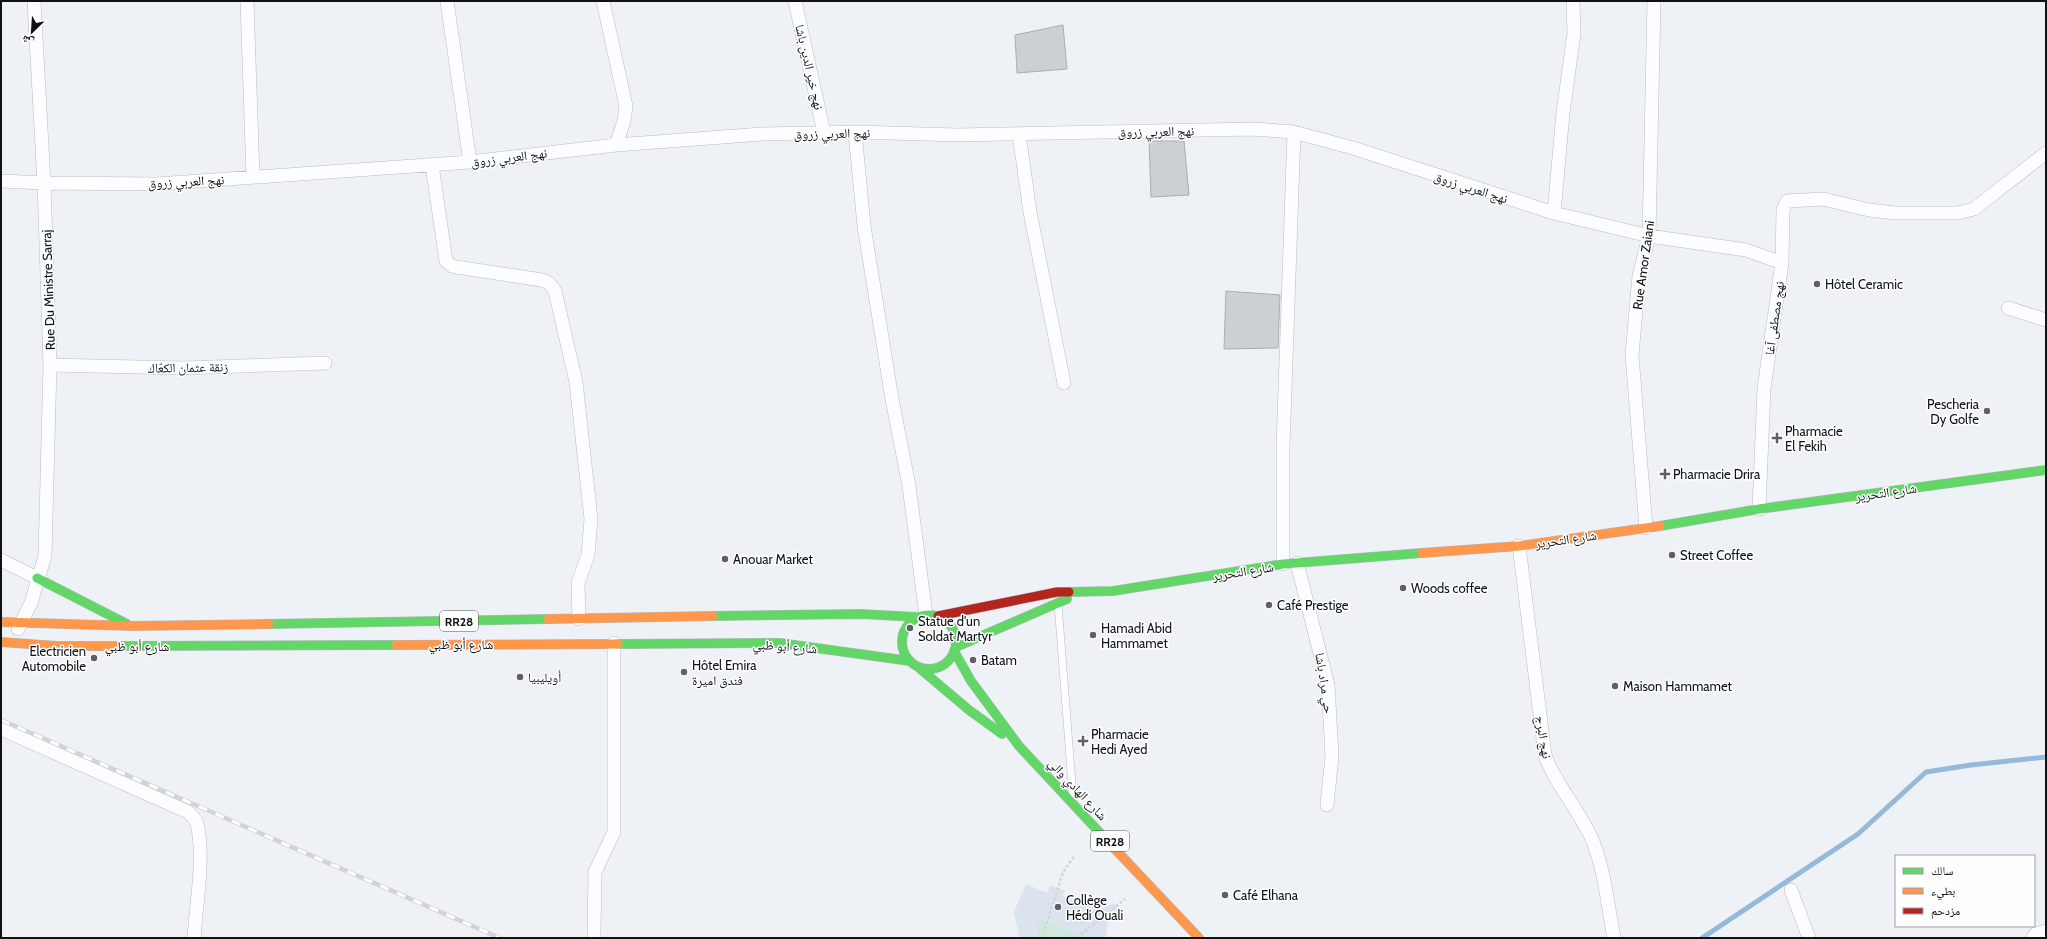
<svg xmlns="http://www.w3.org/2000/svg" width="2047" height="939" viewBox="0 0 2047 939" font-family="Cabin,'Noto Naskh Arabic',sans-serif">
<style>
.built{fill:#dbe3ee}
.green{fill:#d0e7dd}
.lines{fill:none;stroke-linecap:round;stroke-linejoin:round}
.stream{stroke:#95b9d8;stroke-width:5}
.building{fill:#cccfd3;stroke:#aaadb1}
.lane-casing{stroke:#b9bcbf;stroke-width:8}
.street-casing{stroke:#b9bcbf;stroke-width:14}
.fast-casing{stroke:#b9bcbf;stroke-width:10}
.slow-casing{stroke:#b9bcbf;stroke-width:10}
.jam-casing{stroke:#b9bcbf;stroke-width:10}
.path{stroke:#d4d5d6;stroke-width:2.5;stroke-dasharray:3 2;stroke-linecap:butt}
.lane{stroke:#fcfdfe;stroke-width:7}
.street{stroke:#fcfdfe;stroke-width:13}
.fast{stroke:#63d668;stroke-width:9}
.slow{stroke:#ff974d;stroke-width:9}
.jam{stroke:#b3261e;stroke-width:9}
.rail-casing{stroke:#d3d3d5;stroke-width:4.5}
.rail{stroke:#fefefe;stroke-width:3;stroke-dasharray:9;stroke-linecap:butt}
.poi-dot{fill:#5d6064;stroke:#fefefe;stroke-width:1.5}
.labels{text-anchor:middle;dominant-baseline:central;stroke-width:3;stroke-linejoin:round;paint-order:stroke}
.shield{fill:#fefefe;stroke:#57595b;stroke-width:1}
.shield-label{font-size:12px;font-weight:bold;fill:#0f1215}
.street-label{font-size:13px;fill:#0f1215;stroke:#fefefe}
.poi-label{font-size:13px;fill:#0f1215;stroke:#fefefe;text-anchor:start}
</style>
<rect width="100%" height="100%" fill="#eef2f7"/>
<path class="built" d="M1026,884L1047,893L1050,885L1065,891L1062,896L1101,909L1114,903L1121,911L1108,921L1106,938H1079L1080,935L1038,917L1036,938H1024L1019,936L1014,912Z"/>
<path class="green" d="M1038,917L1080,935L1079,938H1036Z"/>
<g class="lines">
<path class="stream" d="M1702,938L1858,834L1926,772L1971,765L2046,757"/>
</g>
<path class="building" d="M1063,25L1067,69L1017,73L1015,35Z
M1149,141H1184L1189,195L1151,197Z
M1226,291L1280,295L1278,348L1224,349Z"/>
<g class="lines">
<g class="lane-casing">
<path id="lane" d="M1058,604L1073,797"/>
</g>
<g class="street-casing">
<path id="street" d="M247,1L253,177
M447,1L470,162
M603,1L626,106L624,121L616,145
M795,1L824,133
M855,132L864,226L892,399L909,486L926,615
M1019,134L1030,212L1064,383
M432,165L446,261L452,266L456,267L542,280L549,283L555,291L576,382L591,519L588,555L578,583L579,619
M1,181L44,183L157,184L470,162L616,145L762,134L855,132L958,135L1253,129L1294,132L1353,148L1554,213L1649,236L1746,250L1782,263L1764,388L1759,509
M1554,213L1563,113L1574,33L1573,1
M1782,263L1783,210L1787,201L1823,199L1869,210L1895,213H1957L1974,209L2046,153
M2008,308L2046,320
M50,365L183,368L325,363
M1646,528L1632,355L1639,276L1649,236L1654,1
M1519,546L1545,755C1554,782 1578,809 1591,837C1604,865 1608,907 1614,938
M1,560L37,578
M1297,563L1328,685L1332,756L1327,805
M1283,564V447L1294,132
M18,629L31,603L45,556L50,365L44,183L34,1
M1,729L188,812C192,816 196,819 197,824C205,856 196,905 194,938
M1791,890L1809,938
M594,934L595,872L614,832V643
M2033,938L2035,934L2046,931"/>
</g>
<g class="fast-casing">
<path id="fast" d="M1660,526L1759,509L2046,470
M37,578L127,624
M1069,592L1113,591L1283,564L1422,553
M902 642a27 27 0 1 1 54 0a27 27 0 1 1-54 0Z
M713,616L861,614L917,617
M269,624L548,619
M618,644L780,643L910,661
M121,646L396,645
M956,647L1067,599
M954,651L971,681L1019,746L1114,848
M918,667L969,710L1002,734"/>
</g>
<g class="slow-casing">
<path id="slow" d="M1422,553L1519,546L1660,526
M548,619L713,616
M1,622L132,626L269,624
M1,642L57,646H121
M396,645L618,644
M1114,848L1199,938"/>
</g>
<g class="jam-casing">
<path id="jam" d="M938,616L1057,592H1069"/>
</g>
<path class="path" d="M1042,938L1063,872L1075,855
M1077,938L1125,899"/>
<use href="#lane" class="lane"/>
<use href="#street" class="street"/>
<use href="#fast" class="fast"/>
<use href="#slow" class="slow"/>
<use href="#jam" class="jam"/>
<g class="rail-casing">
<path id="rail" d="M1,720L500,938"/>
</g>
<use href="#rail" class="rail"/>
</g>
<g class="poi-dot">
<circle cx="1817" cy="284" r="4"/>
<circle cx="1987" cy="411" r="4"/>
<path d="M1775 432h4v4h4v4h-4v4h-4v-4h-4v-4h4z"/>
<path d="M1663 468h4v4h4v4h-4v4h-4v-4h-4v-4h4z"/>
<circle cx="1672" cy="555" r="4"/>
<circle cx="725" cy="559" r="4"/>
<circle cx="1403" cy="588" r="4"/>
<circle cx="1269" cy="605" r="4"/>
<circle cx="910" cy="628" r="4"/>
<circle cx="1093" cy="635" r="4"/>
<circle cx="94" cy="658" r="4"/>
<circle cx="973" cy="660" r="4"/>
<circle cx="684" cy="672" r="4"/>
<circle cx="520" cy="677" r="4"/>
<circle cx="1615" cy="686" r="4"/>
<path d="M1081 735h4v4h4v4h-4v4h-4v-4h-4v-4h4z"/>
<circle cx="1225" cy="895" r="4"/>
<circle cx="1058" cy="907" r="4"/>
</g>
<g class="labels">
<g class="shield">
<rect x="440" y="611" width="38" height="20" rx="3"/>
<rect x="1091" y="831" width="38" height="20" rx="3"/>
</g>
<g class="shield-label">
<text x="459" y="621">RR28</text>
<text x="1110" y="841">RR28</text>
</g>
<g class="street-label">
<text transform="translate(810 67) rotate(77)">نهج خير الدين باشا</text>
<text transform="translate(1156 131) rotate(-1)">نهج العربي زروق</text>
<text transform="translate(832 133) rotate(-1)">نهج العربي زروق</text>
<text transform="translate(509 157) rotate(-7)">نهج العربي زروق</text>
<text transform="translate(186 181) rotate(-3)">نهج العربي زروق</text>
<text transform="translate(1471 187) rotate(18)">نهج العربي زروق</text>
<text transform="translate(1643 265) rotate(-82)">Rue Amor Zaiani</text>
<text transform="translate(48 290) rotate(-92)">Rue Du Ministre Sarraj</text>
<text transform="translate(1774 318) rotate(-82)">نهج مصطفى آغا</text>
<text transform="translate(188 367) rotate(-1)">زنقة عثمان الكعّاك</text>
<text transform="translate(1886 492) rotate(-8)">شارع التحرير</text>
<text transform="translate(1566 539) rotate(-8)">شارع التحرير</text>
<text transform="translate(1243 571) rotate(-9)">شارع التحرير</text>
<text x="461" y="644">شارع أبو ظبي</text>
<text x="137" y="646">شارع أبو ظبي</text>
<text transform="translate(785 646) rotate(4)">شارع أبو ظبي</text>
<text transform="translate(1325 683) rotate(81)">حي مراد باشا</text>
<text transform="translate(1544 737) rotate(80)">نهج البرج</text>
<text transform="translate(1078 789) rotate(47)">شارع الهادي والي</text>
</g>
<g class="poi-label">
<text x="1825" y="284">Hôtel Ceramic</text>
<text x="1979" y="404" text-anchor="end">Pescheria<tspan x="1979" dy="15">Dy Golfe</tspan></text>
<text x="1785" y="431">Pharmacie<tspan x="1785" dy="15">El Fekih</tspan></text>
<text x="1673" y="474">Pharmacie Drira</text>
<text x="1680" y="555">Street Coffee</text>
<text x="733" y="559">Anouar Market</text>
<text x="1411" y="588">Woods coffee</text>
<text x="1277" y="605">Café Prestige</text>
<text x="918" y="621">Statue d'un<tspan x="918" dy="15">Soldat Martyr</tspan></text>
<text x="1101" y="628">Hamadi Abid<tspan x="1101" dy="15">Hammamet</tspan></text>
<text x="86" y="651" text-anchor="end">Electricien<tspan x="86" dy="15">Automobile</tspan></text>
<text x="981" y="660">Batam</text>
<text x="692" y="665">Hôtel Emira<tspan x="692" dy="15">فندق اميرة</tspan></text>
<text x="528" y="677">أويليبيا</text>
<text x="1623" y="686">Maison Hammamet</text>
<text x="1091" y="734">Pharmacie<tspan x="1091" dy="15">Hedi Ayed</tspan></text>
<text x="1233" y="895">Café Elhana</text>
<text x="1066" y="900">Collège<tspan x="1066" dy="15">Hédi Ouali</tspan></text>
</g>
</g>
<rect width="2047" height="939" fill="none" stroke="#0f1215" stroke-width="4"/>
<rect x="1895" y="855" width="140" height="72" fill="#fefefe" stroke="#9ea0a1"/>
<rect x="1903" y="868" width="20" height="6" fill="#63d668" stroke="#9ea0a1"/>
<text x="1931" y="875" font-size="12" fill="#0f1215">سالك</text>
<rect x="1903" y="888" width="20" height="6" fill="#ff974d" stroke="#9ea0a1"/>
<text x="1931" y="895" font-size="12" fill="#0f1215">بطيء</text>
<rect x="1903" y="908" width="20" height="6" fill="#b3261e" stroke="#9ea0a1"/>
<text x="1931" y="915" font-size="12" fill="#0f1215">مزدحم</text>
<g transform="translate(32 32) rotate(205)" stroke="#fefefe" stroke-width="3" paint-order="stroke">
<path d="M0-3L7 15L0 10L-7 15Z" fill="#0f1215"/>
<text y="-6" font-size="11" font-weight="bold" text-anchor="middle" fill="#0f1215">ش</text>
</g>
</svg>
